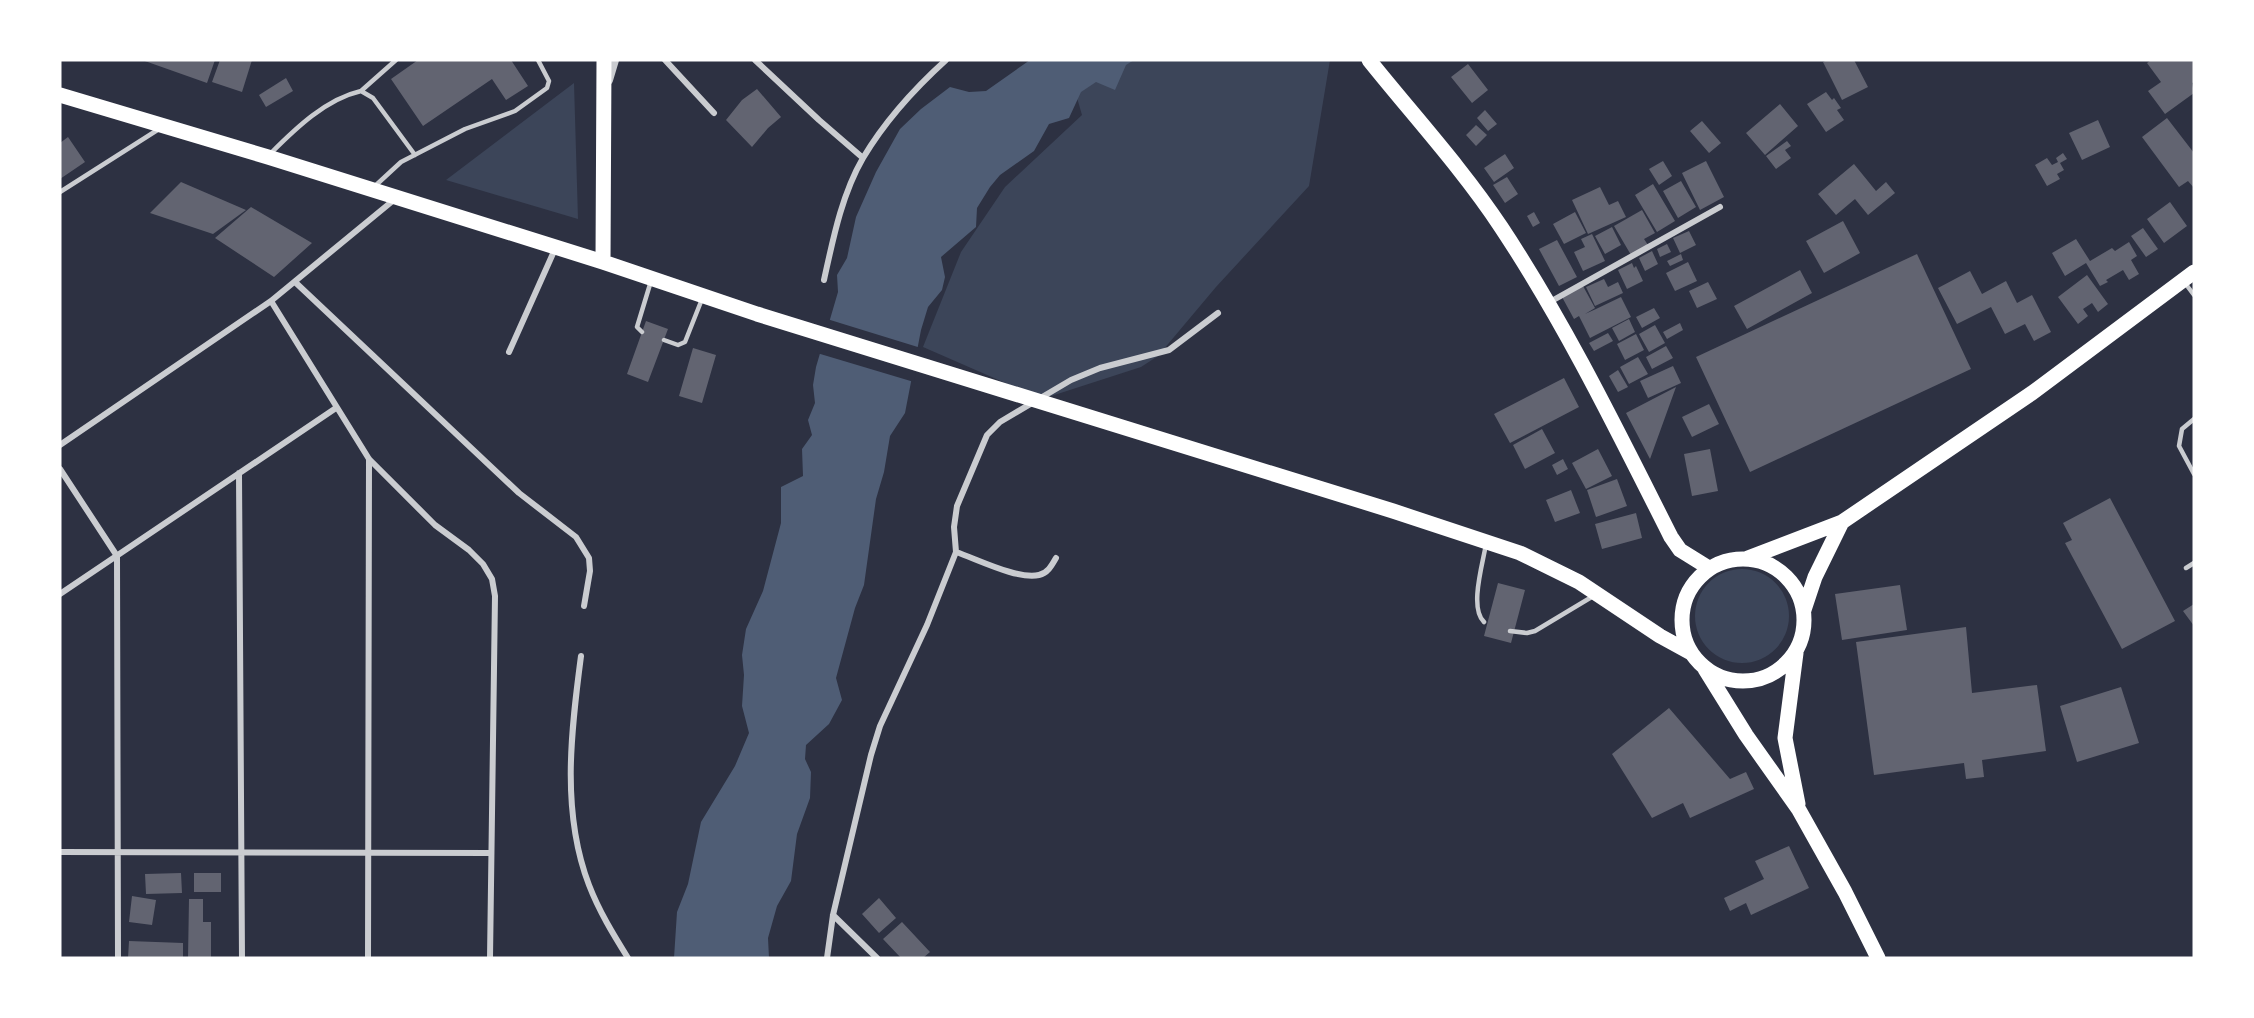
<svg xmlns="http://www.w3.org/2000/svg" width="2254" height="1018" viewBox="0 0 2254 1018" font-family="'Open Sans',sans-serif">
<style>
.green{fill:#3c4559}
.water{fill:#4f5d75}
.pier{fill:#2d3142}
.building{fill:#626471}
.lines{fill:none;stroke-linecap:round;stroke-linejoin:round}
.service{stroke:#caccd0;stroke-width:4.5}
.minor{stroke:#caccd0;stroke-width:6}
.tertiary{stroke:#caccd0;stroke-width:10}
.primary{stroke:#fff;stroke-width:15}
</style>
<rect width="100%" height="100%" fill="#2d3142"/>
<path class="green" d="M1066,60H1330L1309,186L1216,287L1158,356L1141,367L1042,399L923,347L961,252L1005,187L1082,115Z
M574,83L578,219L446,180Z
M1695 616a47 47 0 1 1 94 0a47 47 0 1 1-94 0Z"/>
<path class="water" d="M1030,60H1134L1126,65L1115,90L1096,82L1081,92L1069,118L1049,124L1034,151L1000,175L990,187L977,208L976,227L941,257L945,277L942,290L928,307L921,330L905,413L890,436L884,472L876,499L864,585L855,608L836,678L842,700L829,724L806,745L805,759L811,772L810,798L797,834L791,881L777,906L768,938L769,958H674L677,912L688,884L701,822L735,766L749,733L742,706L744,675L742,655L746,629L763,591L781,523V487L803,476L802,449L812,435L808,420L815,403L813,385L816,367L838,292L837,275L847,258L856,217L876,172L900,129L921,109L950,87L969,92L986,91Z"/>
<path class="pier" d="M827,319L921,348L914,382L817,353Z"/>
<path class="building" d="M142,60H215L207,83Z
M220,60H252L242,92L212,82Z
M418,60H511L528,86L506,100L492,79L423,126L391,79Z
M1827,60H1854L1868,87L1842,100L1823,62Z
M2151,60H2192L2194,63V82L2192,83L2194,93L2165,114L2148,91L2161,82L2147,63Z
M1468,64L1488,90L1472,103L1451,77Z
M286,78L293,91L266,107L259,95Z
M757,89L781,117L768,128L752,147L726,120L742,100Z
M1826,92L1832,100L1834,98L1841,108L1837,110L1844,120L1826,132L1807,104Z
M1780,104L1798,126L1765,155L1746,133Z
M1485,110L1497,124L1488,131L1477,118Z
M2167,118L2194,153V188L2188,181L2179,187L2142,137Z
M2098,120L2110,147L2082,160L2069,133Z
M1702,121L1721,143L1709,153L1690,131Z
M1476,125L1487,135L1476,146L1466,135Z
M68,137L85,162L60,179V143Z
M1787,141L1791,146L1785,150L1791,158L1776,169L1766,156Z
M2063,153L2067,159L2060,163L2064,170L2057,174L2060,179L2047,186L2035,165L2047,158L2052,165L2058,162L2056,158Z
M1505,154L1514,168L1494,182L1484,168Z
M1663,161L1672,176L1659,185L1649,169Z
M1706,161L1724,197L1700,210L1682,173Z
M1854,164L1876,191L1886,182L1895,193L1868,215L1855,199L1836,215L1818,194Z
M1507,177L1518,194L1505,203L1493,185Z
M1681,181L1696,207L1678,218L1663,191Z
M181,182L246,210L213,234L150,213Z
M1653,184L1675,221L1657,232L1635,195Z
M1600,187L1609,205L1618,201L1626,217L1588,234L1572,200Z
M2170,202L2187,226L2164,243L2147,219Z
M251,207L312,243L274,277L215,238Z
M1642,210L1655,233L1644,239L1648,245L1631,255L1614,226Z
M1534,212L1540,223L1533,227L1527,216Z
M1575,212L1586,233L1564,244L1553,224Z
M1843,221L1860,253L1824,273L1806,241Z
M1612,227L1621,245L1605,254L1595,236Z
M2143,228L2158,249L2146,257L2131,236Z
M1689,231L1696,245L1680,253L1673,238Z
M1592,234L1605,261L1583,271L1574,252L1585,247L1581,239Z
M2076,239L2090,261L2112,248L2115,251L2129,242L2137,256L2131,260L2139,274L2129,280L2123,270L2106,280L2108,282L2100,286L2086,263L2065,276L2052,253Z
M1557,240L1577,277L1559,286L1539,249Z
M1667,244L1671,252L1660,257L1657,249Z
M1652,251L1658,264L1645,271L1639,258Z
M1681,254L1683,260L1670,266L1667,261Z
M1917,254L1971,369L1750,472L1696,357Z
M1688,262L1697,281L1675,291L1666,273Z
M1632,263L1634,268L1636,266L1643,281L1627,289L1618,270Z
M1800,270L1812,293L1747,329L1734,306Z
M1970,271L1982,294L2006,281L2017,303L2032,295L2051,332L2034,341L2025,324L2005,334L1991,307L1957,324L1938,288Z
M2087,275L2108,304L2098,312L2092,303L2083,309L2088,316L2078,324L2058,297Z
M1604,279L1608,287L1618,282L1623,293L1595,306L1586,287Z
M1708,282L1717,299L1697,308L1689,291Z
M1583,286L1595,308L1585,314L1596,309L1597,311L1596,309L1621,297L1631,317L1590,338L1579,316L1574,319L1562,297Z
M1654,308L1660,318L1642,328L1636,317Z
M1629,319L1635,332L1619,341L1612,328Z
M646,321L668,329L648,382L627,374Z
M1680,323L1683,330L1667,339L1663,332Z
M1655,325L1665,343L1649,352L1639,334Z
M1608,333L1613,341L1594,351L1589,343Z
M1636,334L1644,350L1625,360L1617,344Z
M1666,346L1673,358L1652,369L1646,357Z
M693,348L716,355L702,403L679,396Z
M1638,357L1648,374L1629,384L1620,367Z
M1673,366L1681,383L1648,398L1640,381Z
M1618,370L1628,387L1618,392L1609,376Z
M1564,378L1579,407L1510,443L1494,414Z
M1676,387L1650,459L1626,413Z
M1709,404L1719,424L1692,437L1682,417Z
M1542,429L1555,453L1525,469L1513,445Z
M1598,449L1612,476L1586,489L1572,463Z
M1710,449L1718,491L1692,496L1684,454Z
M1563,459L1568,469L1557,475L1552,465Z
M1617,479L1627,506L1596,517L1587,490Z
M1571,490L1580,513L1555,522L1546,500Z
M2110,498L2175,621L2122,649L2065,543L2072,540L2063,523Z
M1636,513L1642,538L1602,549L1595,524Z
M1498,583L1525,590L1511,643L1484,636Z
M1900,585L1907,630L1842,640L1835,594Z
M2194,604V626L2183,611Z
M1966,627L1972,693L2037,685L2046,751L1982,760L1984,777L1966,779L1964,763L1874,775L1856,642Z
M2121,687L2139,743L2077,762L2060,706Z
M1669,708L1730,779L1746,772L1754,789L1690,818L1683,803L1652,818L1612,754Z
M1789,846L1809,888L1751,915L1746,903L1730,911L1724,898L1764,879L1755,861Z
M181,873L182,893L146,894L145,874Z
M194,873H221V892H194Z
M132,896L156,900L152,925L129,922Z
M879,898L896,918L879,933L862,914Z
M189,899H203V922H211V958H188Z
M902,922L930,952L923,958H901L883,939Z
M129,941L183,943V958H128Z"/>
<g class="lines">
<path class="service" d="M361,91L396,60
M271,153C296,128 326,99 361,91L373,98L415,155
M375,186L401,162L465,129L515,111L547,88L549,81L538,60
M60,192L159,129
M2185,283L2194,295
M642,332L637,327L651,281
M664,340L678,345L685,342L702,299
M2194,419L2182,429L2179,446L2194,474
M2186,568L2194,563
M1484,622C1469,608 1483,563 1486,544
M1510,631L1527,633L1535,631L1595,595"/>
<path class="minor" d="M665,60L714,113
M755,60L819,120L863,158
M824,280C833,239 842,194 863,158C885,121 914,89 946,60
M295,282L519,493L576,537L589,558L590,571L584,606
M271,301L369,459L435,525L469,550L483,564L492,579L495,596L490,958
M1548,303L1720,207
M509,352L555,249
M60,445L271,301L395,199
M60,469L117,556L118,958
M239,473L242,958
M956,552C977,559 1018,580 1039,575C1048,573 1052,565 1056,558
M60,594L336,408
M581,656C571,732 561,812 589,885C599,911 613,934 628,958
M60,852L490,853
M833,915L877,958
M368,958L369,459
M827,958L833,915L871,755L880,726L927,625L956,552L954,527L957,506L987,435L1000,422L1071,380L1100,368L1169,350L1218,313"/>
<path class="tertiary" d="M608,80L614,60"/>
<path class="primary" d="M1369,60C1413,115 1462,168 1501,227C1566,325 1618,432 1671,537L1680,550L1709,568
M60,95L268,157L603,262L757,314L1393,511L1520,553L1579,582L1660,636L1691,653
M603,262L604,60
M1748,558L1842,522L2032,393L2194,272
M1682 620a61 61 0 1 1 122 0a61 61 0 1 1-122 0Z
M1804,610L1815,577L1842,522
M1796,653L1785,738L1798,804
M1705,669L1746,735L1799,810L1845,892L1878,958"/>
</g>
<rect width="2254" height="1018" fill="none" stroke="#ffffff" stroke-width="123"/>
</svg>
